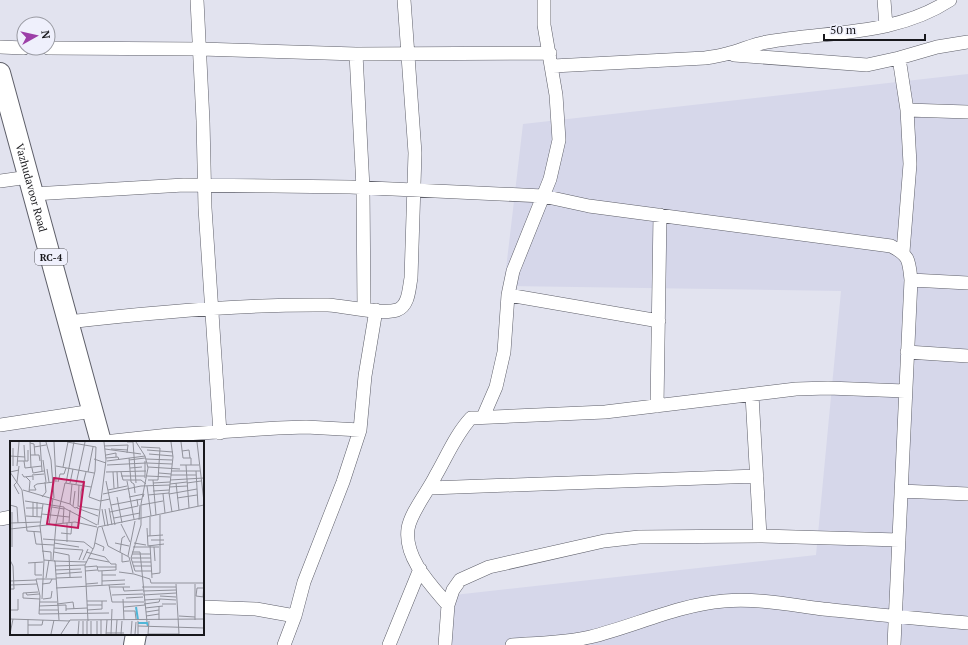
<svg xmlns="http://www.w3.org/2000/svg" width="968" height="645" viewBox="0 0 968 645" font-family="'PT Serif',serif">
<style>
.built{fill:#d6d7ea}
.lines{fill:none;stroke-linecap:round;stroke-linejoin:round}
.minor-casing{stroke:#5e5f69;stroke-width:14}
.primary-casing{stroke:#5e5f69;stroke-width:22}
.minor{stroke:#fff;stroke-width:13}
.primary{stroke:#fff;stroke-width:20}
.labels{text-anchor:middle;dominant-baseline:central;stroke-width:3.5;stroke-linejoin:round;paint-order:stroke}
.shield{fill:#eff0fc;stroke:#58595f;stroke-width:1}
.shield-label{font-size:10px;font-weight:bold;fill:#18181c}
.street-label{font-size:11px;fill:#18181c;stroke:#eff0fc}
.inset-river{fill:none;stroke:#4fb6d7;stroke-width:2}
.inset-road{fill:none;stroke:#91929b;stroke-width:1}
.view{fill:#c2185b;fill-opacity:0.15;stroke:#c2185b;stroke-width:2}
.inset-edge{fill:none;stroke:#18181c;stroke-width:2}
</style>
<rect width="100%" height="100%" fill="#e2e3ef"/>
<path class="built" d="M968,74V645H443L445,596L816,555L841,291L504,286L523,124Z"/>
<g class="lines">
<g class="minor-casing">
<path id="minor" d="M197,0L203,121L205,208L220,433
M884,0L886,26
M0,47L24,48
M48,48L201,49L356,54L550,53
M356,54L363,188L364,309
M734,55L867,65L899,58L937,47L968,42
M899,58L907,110L910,164L903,252
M553,66L705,58C712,57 719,56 726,54C740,51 753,44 767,42C829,31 895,36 950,0
M907,110L968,112
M0,181L29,177
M33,194L184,185L350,187L543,196L589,206L891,246C909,255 909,260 911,280L894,645
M911,280L968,283
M508,295L659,321
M68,322C154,312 241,304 328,305C346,306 381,315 397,310C409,306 409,288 411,278L415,153L404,0
M907,352L968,356
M752,395L760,536
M657,406L660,215
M483,417L496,387L504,352L508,295L513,271L550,179L559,140L556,95L544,25V0
M0,425L93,411
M104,442L169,435L278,428L306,427L360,430
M430,488L757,476
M901,491L968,494
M0,519L11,517
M448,605C431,585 404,558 408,529C410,513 429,490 436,475C447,456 456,434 471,418L605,412L796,389L828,388L905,391
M203,607L256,609L295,616
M284,645L295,616L304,582L343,482L360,430L365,376L376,310
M389,645L420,569
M445,645L448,605L453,590L460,580L489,567L604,541L639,537L760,536L899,540
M512,645C537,643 565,643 590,637C635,626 677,605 724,601C757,598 791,605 823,609C872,614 920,619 968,623"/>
</g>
<g class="primary-casing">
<g id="primary">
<path id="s1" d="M0,73L101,442"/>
<path d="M134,645L136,634"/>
</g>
</g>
<use href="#minor" class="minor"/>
<use href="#primary" class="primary"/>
</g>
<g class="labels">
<rect class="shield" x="35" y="249" width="32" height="16" rx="3"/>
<g class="shield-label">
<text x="51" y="257">RC-4</text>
</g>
<g class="street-label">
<text stroke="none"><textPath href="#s1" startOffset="119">Vazhudavoor Road</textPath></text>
</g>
</g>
<g transform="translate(10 441)">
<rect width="194" height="194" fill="#e2e3ef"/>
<path class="inset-river" d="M126,166L128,179M128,182H137L138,185"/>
<path class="inset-road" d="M20,1L21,27M30,1L32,30M36,1L41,19L44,57M44,1L46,41M57,1L86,6L85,30L79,56L90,60L100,58M117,1H123L126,42M126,1L135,15L138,27L131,63V84L121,117L125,130H142M161,1L163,16L159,52L162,71M171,1L173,17H181V24M187,1L194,61M20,2L24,3L25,14M14,4L15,20M94,5L118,4L117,12M24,6L36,4M131,6L150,7L148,39H138M95,8L131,13M101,8L118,9M137,9L163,11M172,10L179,9L180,17M139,13L163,15M20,14H29L30,20M96,14L106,12V16M0,15L15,16M96,17L108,16L109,19M119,17L121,41M84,18L96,22M136,18L162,19M33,19L36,41M119,19L135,17M7,20H18V9M14,20L15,27L32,25M97,20L135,15M137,22L162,23M97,24L136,22M170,24H189M176,24L179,67M3,25V7M7,25L9,1M9,25L7,41L4,44L9,53M46,25L84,32M53,26L58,1M138,26L170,28M22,27L23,32L34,30M120,27L132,26M37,28L39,41M9,29L0,31L12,49L17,90L31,91M161,30H190M186,30L188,65M78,31L83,6M96,31L136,30M103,31L104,47M107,31L108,47M111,31L113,39H131L136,43M149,32L161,33M12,33L14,36L23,35V39M22,34L34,33M161,34H186M111,35H135M137,35L160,36M16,36L20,40L19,51M135,37V20M143,39L146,74M160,39L194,37M96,40L105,84M117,40L124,78M48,41L50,33H54L56,27M121,41L124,43L125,52M56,42L64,1M60,42L63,28M143,42L160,41M166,42L169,69M177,42L191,40M62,43L60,63L65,67L68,66M66,43L75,1M160,43L177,41M69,44L68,65L89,69M137,45L141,75M159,46L177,45M13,49L60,63M19,49H26L24,45L27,43L44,41M98,49L117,45M143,50L159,49M93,53L131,45L160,44M153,53L155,72M159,53L187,48M138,54L159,52M32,56L36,51L35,41M107,56L112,82M119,56L134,53L133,56M167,57L187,54M15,60L54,66L53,82M23,61V75M27,61V75M0,64L7,66L8,82M101,64L132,58M131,64L153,60M63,65L65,50M42,66L54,68M71,66V51L76,31M16,67H32M54,67L87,84M67,67L88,75M99,67L102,84M92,68L95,85M95,68L98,85M100,71L128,65L127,58M32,73L59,76M16,75L32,76M104,77L130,72M129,79L130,64M59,81L60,69M0,82L31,81M46,83L55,42L81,46M111,83L120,101M39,84L43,57M88,84L96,19L94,1M88,86L194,64M92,86L98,105L119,116L123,132M137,87L138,105L154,103M0,88L65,81L87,86M24,91L26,103L44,104M51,92L61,93L62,81M138,95L153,94M140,95V76M33,98L74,101L83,108M141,99H154M57,101V82M44,102L69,106M85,102L94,106L93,110M105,102L119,105M124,102L136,104M140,104L142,137M2,106V71M123,106H149M144,106L145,120M44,107L73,109L69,119M32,110L41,111V119M44,111L59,114L60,136M110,111L112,97L115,95M122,111H130L137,181M112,112V121L119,120M122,113H140M118,115L125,80M78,117L99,121M121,117H141M0,119L3,125L4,148H0M34,119L45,120L49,179M43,119L46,83M73,119L78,108M44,120L77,121M122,121H141M18,122L33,121M25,122V134H32M45,125L75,124M123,125H141M75,126L87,125L88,130L106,129V123H101L95,116L76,111M87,126H106M45,129L71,128M75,130L87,129M109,131L124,133L140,138L141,142H194M46,133L72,131M142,133L150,132V74M92,134H106M36,137L39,119M46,137L72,136M46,138H26L30,155L29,173L99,172M0,140L26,139M92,140L115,139M32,143L40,142L42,138M76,143L88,142M166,143L169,193M185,143V179M0,144L27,143M92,144V130M99,144L102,161H134M100,146H120M113,146L114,150L133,149M132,146H166M46,147L115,143M194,147H187L186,155L194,156M133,150L166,149M28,151L13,152V157L30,158M16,152L17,154L29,153M102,154L133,153M133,154L166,152M150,155L166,156M193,156L194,143M116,157L133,156M32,158L34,119L30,85L33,63M33,158L41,157L42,150M113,158L114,179M134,159L150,158M77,160H97M30,161H47M47,163L63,161L64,168M134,163L149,161L150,158L166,159M152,163H166M77,164H92M29,165L56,164V170M114,166L135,164M135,167L153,165M56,168L77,167M0,169H8V158M29,169H48M77,169L92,168V160M114,170H125L126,178M136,171L149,169M136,175L149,173M169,175L185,176M0,178L60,180M91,179V193M149,179V165M78,180L75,124L84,106L88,86M18,184H32L33,179M128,185L194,187M96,192H114M0,193L3,178M18,193V178M41,193L44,179M51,193L60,179L194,178M68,193L69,180M73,193V180M77,193V180M81,193V180M87,193V180M96,193L97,179M101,193L102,168M106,193L107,179M111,193L112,180M121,193L122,180M125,193L126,181M128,193V180M138,193H169M138,193L139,180"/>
<path class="view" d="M44,37L74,41L68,87L37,83Z"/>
<rect width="194" height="194" class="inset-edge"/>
</g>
<g transform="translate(36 36) rotate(82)"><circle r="19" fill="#eff0fc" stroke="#999aa2"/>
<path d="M0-3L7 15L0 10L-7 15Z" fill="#9c3fa8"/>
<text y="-6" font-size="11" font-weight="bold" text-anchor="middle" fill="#18181c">N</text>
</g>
<path d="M824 34v6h101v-6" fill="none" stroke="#18181c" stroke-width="2"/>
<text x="830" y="34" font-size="12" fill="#18181c" stroke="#eff0fc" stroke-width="3" paint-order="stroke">50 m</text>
</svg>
